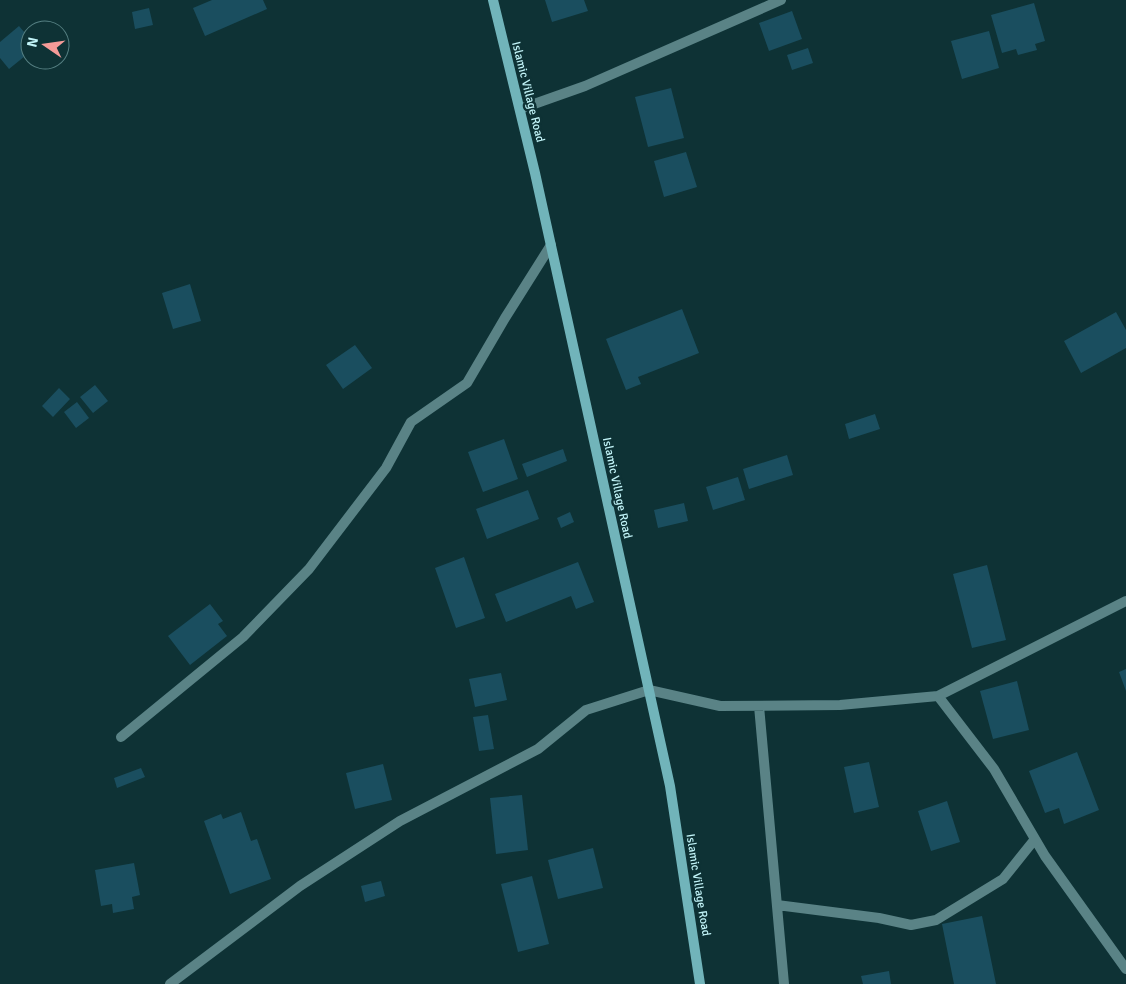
<svg xmlns="http://www.w3.org/2000/svg" width="1126" height="984" viewBox="0 0 1126 984" font-family="Signika,sans-serif">
<style>
.building{fill:#1a4e5f}
.lines{fill:none;stroke-linecap:round;stroke-linejoin:round}
.street{stroke:#5a8386;stroke-width:10}
.secondary{stroke:#71b4ba;stroke-width:10}
.labels{text-anchor:middle;dominant-baseline:central;stroke-width:5;stroke-linejoin:round;paint-order:stroke}
.street-label{font-size:12px;fill:#c2f4f8;stroke:#0e3235}
</style>
<rect width="100%" height="100%" fill="#0e3235"/>
<path class="building" d="M212,0H263L267,9L205,36L193,8Z
M545,0H584L588,11L552,22Z
M1034,3L1045,41L1035,44L1037,50L1018,55L1016,49L1002,53L991,15Z
M149,8L153,25L135,29L132,12Z
M792,11L802,39L769,51L759,23Z
M19,26L30,39V52L9,69L0,58V42Z
M989,31L999,68L962,79L951,41Z
M808,48L813,63L792,70L787,55Z
M671,88L684,138L648,147L635,97Z
M686,152L697,187L664,197L654,161Z
M190,284L201,321L173,329L162,293Z
M682,309L699,353L638,377L641,384L626,390L606,339Z
M1116,312L1126,330V348L1081,373L1064,341Z
M355,345L372,368L343,389L326,365Z
M95,385L108,401L93,413L80,397Z
M59,388L70,399L53,417L42,406Z
M77,402L89,418L76,428L64,412Z
M875,414L880,429L849,439L845,424Z
M504,439L518,479L483,492L468,452Z
M563,449L567,461L527,477L522,464Z
M787,455L793,475L749,489L743,469Z
M738,477L745,500L713,510L706,487Z
M528,490L539,519L487,539L476,509Z
M684,503L688,521L658,528L654,510Z
M570,512L574,522L561,528L557,518Z
M464,557L485,618L456,628L435,568Z
M578,562L594,602L576,609L571,596L506,622L495,594Z
M987,565L1006,640L972,648L953,574Z
M210,604L223,621L218,624L227,636L190,665L168,636Z
M1126,669V691L1119,672Z
M501,673L507,700L475,707L469,679Z
M1017,681L1029,730L993,739L980,691Z
M488,715L494,749L479,751L473,717Z
M1077,752L1099,810L1064,824L1059,808L1045,813L1029,771Z
M869,762L879,807L854,813L844,767Z
M383,764L392,800L355,809L346,773Z
M141,768L145,777L117,788L114,778Z
M522,795L528,850L496,854L490,798Z
M947,801L960,842L931,851L918,811Z
M241,812L251,841L257,839L271,879L230,894L204,821L221,814L223,819Z
M593,848L603,888L558,899L548,860Z
M134,863L140,895L132,897L134,909L113,913L112,904L101,906L95,870Z
M532,876L549,944L518,952L501,884Z
M381,881L385,896L365,902L361,886Z
M982,916L996,984H954L942,924Z
M889,971L891,984H863L861,976Z"/>
<g class="lines">
<path class="street" d="M520,109L585,86L781,0
M938,696L994,769L1045,856L1126,969
M759,706L784,984
M121,737L243,637L309,569L386,468L411,422L467,383L505,318L551,245
M777,905L879,918L911,925L936,920L1003,879L1035,839
M170,984L300,886L400,821L538,749L586,710L649,690L720,706L840,705L938,696L1126,601"/>
<path class="secondary" d="M493,0L535,173L670,786L700,984"/>
</g>
<g class="labels">
<g class="street-label">
<text transform="translate(528 92) rotate(76)">Islamic Village Road</text>
<text transform="translate(617 488) rotate(78)">Islamic Village Road</text>
<text transform="translate(698 885) rotate(81)">Islamic Village Road</text>
</g>
</g>
<g transform="translate(45 45) rotate(283)"><circle r="24" fill="#0e3235" stroke="#568083"/>
<path d="M0-4L9 19L0 12L-9 19Z" fill="#f59b98"/>
<text y="-8" font-size="14" font-weight="bold" text-anchor="middle" fill="#c2f4f8">N</text>
</g>
</svg>
